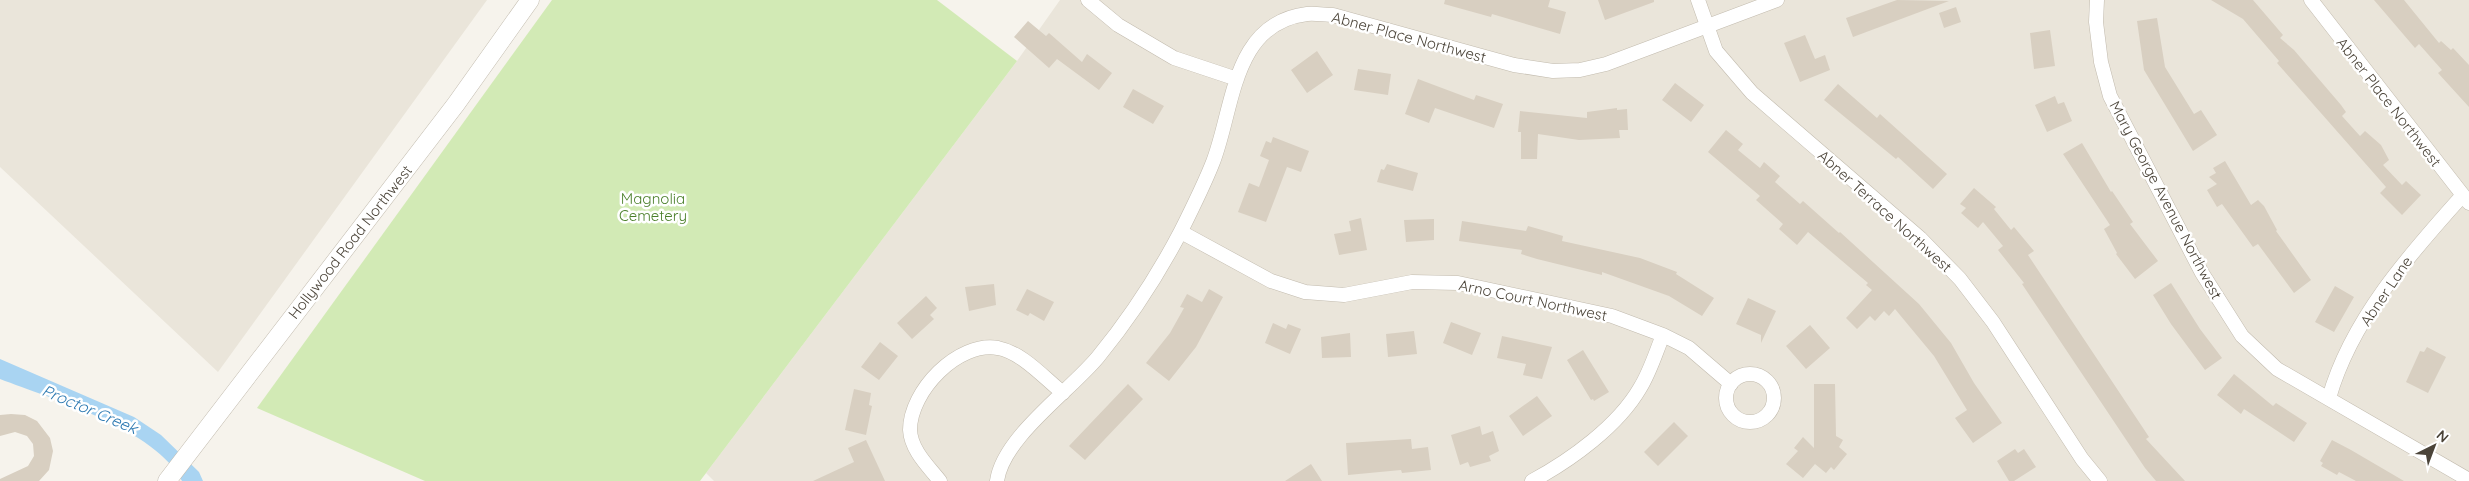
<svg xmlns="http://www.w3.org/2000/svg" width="2469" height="481" viewBox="0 0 2469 481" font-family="Quicksand,sans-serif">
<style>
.residential{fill:#eae5da}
.green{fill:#d2eab5}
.water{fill:#a9d4f2}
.building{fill:#d8cfc1}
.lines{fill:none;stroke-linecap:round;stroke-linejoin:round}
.minor-casing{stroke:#c2bbae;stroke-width:15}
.tertiary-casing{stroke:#c2bbae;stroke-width:19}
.minor{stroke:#fff;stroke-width:14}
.tertiary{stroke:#fff;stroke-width:18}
.labels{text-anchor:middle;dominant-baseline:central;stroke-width:5;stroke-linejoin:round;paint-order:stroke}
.street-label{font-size:15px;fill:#4b4439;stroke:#fff}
.park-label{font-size:15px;fill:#4a7f2a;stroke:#fff}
.water-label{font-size:16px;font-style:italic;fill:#2e7ab2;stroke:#fff}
</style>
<rect width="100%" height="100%" fill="#f6f3ec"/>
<path class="residential" d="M0,0H487L218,372L0,167Z
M1060,0H2469V481H714L706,473L1017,61Z"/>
<path class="green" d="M552,0H937L1017,61L700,481H425L257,408Z"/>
<path class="water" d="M0,359L134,417L161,435L199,472L203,481H182C156,429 52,399 0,379Z"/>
<path class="building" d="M1445,0H1550L1548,7L1566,12L1560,34L1492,14L1491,17L1444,4Z
M1598,0H1654V2L1605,20Z
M1897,0L1949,1L1853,37L1846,18Z
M2211,0H2253L2283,35L2280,38L2294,50L2341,105L2346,112L2342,116L2360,136L2365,131L2381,145L2389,160L2383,165L2402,185L2406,181L2421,195L2402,215L2380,193L2386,187L2277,63L2279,61L2243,19Z
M2374,0H2404L2439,43L2441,41L2451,50L2453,48L2469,65V107L2438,73L2442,70L2419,44L2415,48Z
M1956,7L1961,22L1944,28L1939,13Z
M2157,18L2165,67L2194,114L2201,110L2217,135L2193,151L2144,70L2137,21Z
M1028,21L1046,36L1049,33L1082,62L1087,54L1112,73L1099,90L1057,59L1049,68L1014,37Z
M2050,30L2055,66L2034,69L2030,33Z
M1805,35L1815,59L1825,55L1830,70L1800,82L1784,43Z
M1317,51L1333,75L1307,93L1291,70Z
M1358,69L1391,74L1388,95L1354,90Z
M1418,79L1474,100L1476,95L1503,104L1494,128L1435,108L1429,123L1405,114Z
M1675,83L1704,105L1691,122L1662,100Z
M1838,84L1877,118L1880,114L1947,174L1933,189L1898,157L1896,159L1824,100Z
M1133,89L1164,106L1153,124L1123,107Z
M2055,96L2058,104L2064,102L2072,121L2047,132L2035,105Z
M1617,108V110L1627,109L1628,130H1619L1620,138L1579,140L1538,134L1537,159H1521V132H1518L1520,111L1587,118V112Z
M1726,130L1743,144L1738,150L1760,168L1764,162L1780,176L1775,182L1800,204L1803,201L1839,233L1840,232L1919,304L1951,343L1974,383L2002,423L1973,443L1955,418L1967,410L1934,356L1895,309L1889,316L1884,311L1875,321L1870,316L1857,329L1846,318L1872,290L1866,285L1868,283L1808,232L1797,245L1779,229L1783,224L1756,200L1760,196L1708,152Z
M1273,137L1309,151L1301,172L1287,167L1266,222L1238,212L1249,183L1259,187L1269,160L1260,156L1266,141L1271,143Z
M2082,143L2111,192L2112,191L2133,222L2130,224L2158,261L2135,279L2116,254L2117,253L2104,229L2110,225L2063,154Z
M2225,161L2251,205L2258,200L2264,206L2277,230L2276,231L2311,280L2294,293L2258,244L2253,247L2222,204L2217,207L2207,190L2217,184L2209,177L2216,173L2213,168Z
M1387,164L1418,173L1413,191L1377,182L1381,169L1384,170Z
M1974,188L1996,207L1994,209L2011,230L2014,227L2034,251L2028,255L2149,437L2146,439L2185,481H2156L2145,468L2022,284L2024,283L1998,250L2003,246L1983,222L1978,228L1961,213L1966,208L1960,204Z
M1361,218L1367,250L1339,255L1334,234L1351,231L1349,221Z
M1434,219V240L1406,242L1404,220Z
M1462,221L1526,231L1528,226L1563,236L1562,241L1640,258L1677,272L1676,274L1714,298L1702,316L1669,296L1602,272V275L1537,259L1521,254L1522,250L1459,241Z
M2171,283L2200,329L2222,358L2205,370L2171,324L2153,295Z
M994,284L996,305L969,311L965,287Z
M2335,286L2354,297L2334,332L2315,322Z
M1027,289L1054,302L1044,321L1030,313L1028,316L1016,310Z
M1209,289L1223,297L1196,347L1169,381L1146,363L1170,333L1184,308L1180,307L1187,294L1202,302Z
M926,296L937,308L930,315L934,319L912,339L897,323Z
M1748,298L1776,311L1761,343V335L1736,324Z
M1451,322L1481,333L1472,355L1443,343Z
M1273,323L1286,329L1288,324L1301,329L1290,354L1265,343Z
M1810,325L1830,348L1806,369L1786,346Z
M1414,331L1417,354L1388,357L1386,334Z
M1350,333L1351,357L1322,358L1321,337Z
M1502,336L1552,347L1542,379L1523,375L1526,364L1497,358Z
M880,342L898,356L879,380L861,367Z
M2427,347L2446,357L2428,393L2406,382L2420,351L2424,352Z
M1583,350L1609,392L1594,401L1593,399L1591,400L1567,360Z
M2234,374L2273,406L2276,403L2307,423L2294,442L2244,409L2241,414L2217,395Z
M1128,384L1143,399L1085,460L1069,446Z
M1814,384H1835L1836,436L1843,440L1839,447L1847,454L1834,470L1831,467L1826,473L1815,464L1803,478L1786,464L1798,451L1794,448L1803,437L1814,448Z
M854,389L871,393L869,405L872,406L866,435L845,430Z
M1537,396L1552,416L1523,436L1509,416Z
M11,414L25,415L37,421L50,438L53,451L49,470L39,481H0V479L28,466L34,456L33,444L27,436L15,432L0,436V415Z
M1674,422L1688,436L1658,466L1644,452Z
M1480,426L1482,435L1493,431L1499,451L1489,456L1491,461L1470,467L1468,462L1460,465L1451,435Z
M1411,439L1412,449L1428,447L1431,470L1402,473L1401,470L1348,475L1346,443Z
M866,440L885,481H813L854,462L848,448Z
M2332,440L2351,450L2404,481H2356L2339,472L2337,475L2321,466L2323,463L2320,461Z
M2015,449L2018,453L2024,449L2036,467L2014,481H2009L1997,461Z
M1311,464L1322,481H1285Z"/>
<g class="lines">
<g class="minor-casing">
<path id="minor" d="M1088,0L1118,25L1174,58L1237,79
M1698,0L1716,51L1752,93L1920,238L1960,279L1993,322L2082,459L2100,481
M2097,0L2096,22L2101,62L2110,96L2202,273L2242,336L2277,369L2469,480
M2311,0L2469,203
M1181,232L1271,281L1305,292L1344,295L1412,282L1458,283L1612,316L1663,335L1689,348L1731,384
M1726 398a24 24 0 1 1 48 0a24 24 0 1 1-48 0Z
M2329,398C2351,320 2409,255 2462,196
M940,481C928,466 911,450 910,430C910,391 958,341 998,348C1023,353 1044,378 1063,393
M997,481C1003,437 1070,391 1098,357C1130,318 1158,275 1181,231C1192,209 1204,185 1213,162C1234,108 1232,23 1307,14C1315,13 1325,15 1333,15L1514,65L1553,71L1580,70L1606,64L1777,0
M1532,481C1571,460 1618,426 1640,388C1650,372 1656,352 1663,335"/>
</g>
<g class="tertiary-casing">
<path id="tertiary" d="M167,481L456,104L530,0"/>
</g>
<use href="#minor" class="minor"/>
<use href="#tertiary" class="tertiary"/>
</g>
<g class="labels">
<g class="street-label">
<text transform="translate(1409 37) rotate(15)">Abner Place Northwest</text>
<text transform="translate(2389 102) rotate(52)">Abner Place Northwest</text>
<text transform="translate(2166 200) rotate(62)">Mary George Avenue Northwest</text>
<text transform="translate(1885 211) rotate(42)">Abner Terrace Northwest</text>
<text transform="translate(350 242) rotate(-52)">Hollywood Road Northwest</text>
<text transform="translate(2386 291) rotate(-56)">Abner Lane</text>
<text transform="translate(1533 300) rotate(12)">Arno Court Northwest</text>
</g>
<g class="park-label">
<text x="653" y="198">Magnolia<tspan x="653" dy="17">Cemetery</tspan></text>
</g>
<g class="water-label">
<text transform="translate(90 409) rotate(23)">Proctor Creek</text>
</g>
</g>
<g transform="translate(2434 446) rotate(42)" stroke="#ffffff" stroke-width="4" paint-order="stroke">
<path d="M0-4L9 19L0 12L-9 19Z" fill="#4b4439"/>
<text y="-8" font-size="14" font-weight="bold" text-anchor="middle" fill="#4b4439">N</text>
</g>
</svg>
